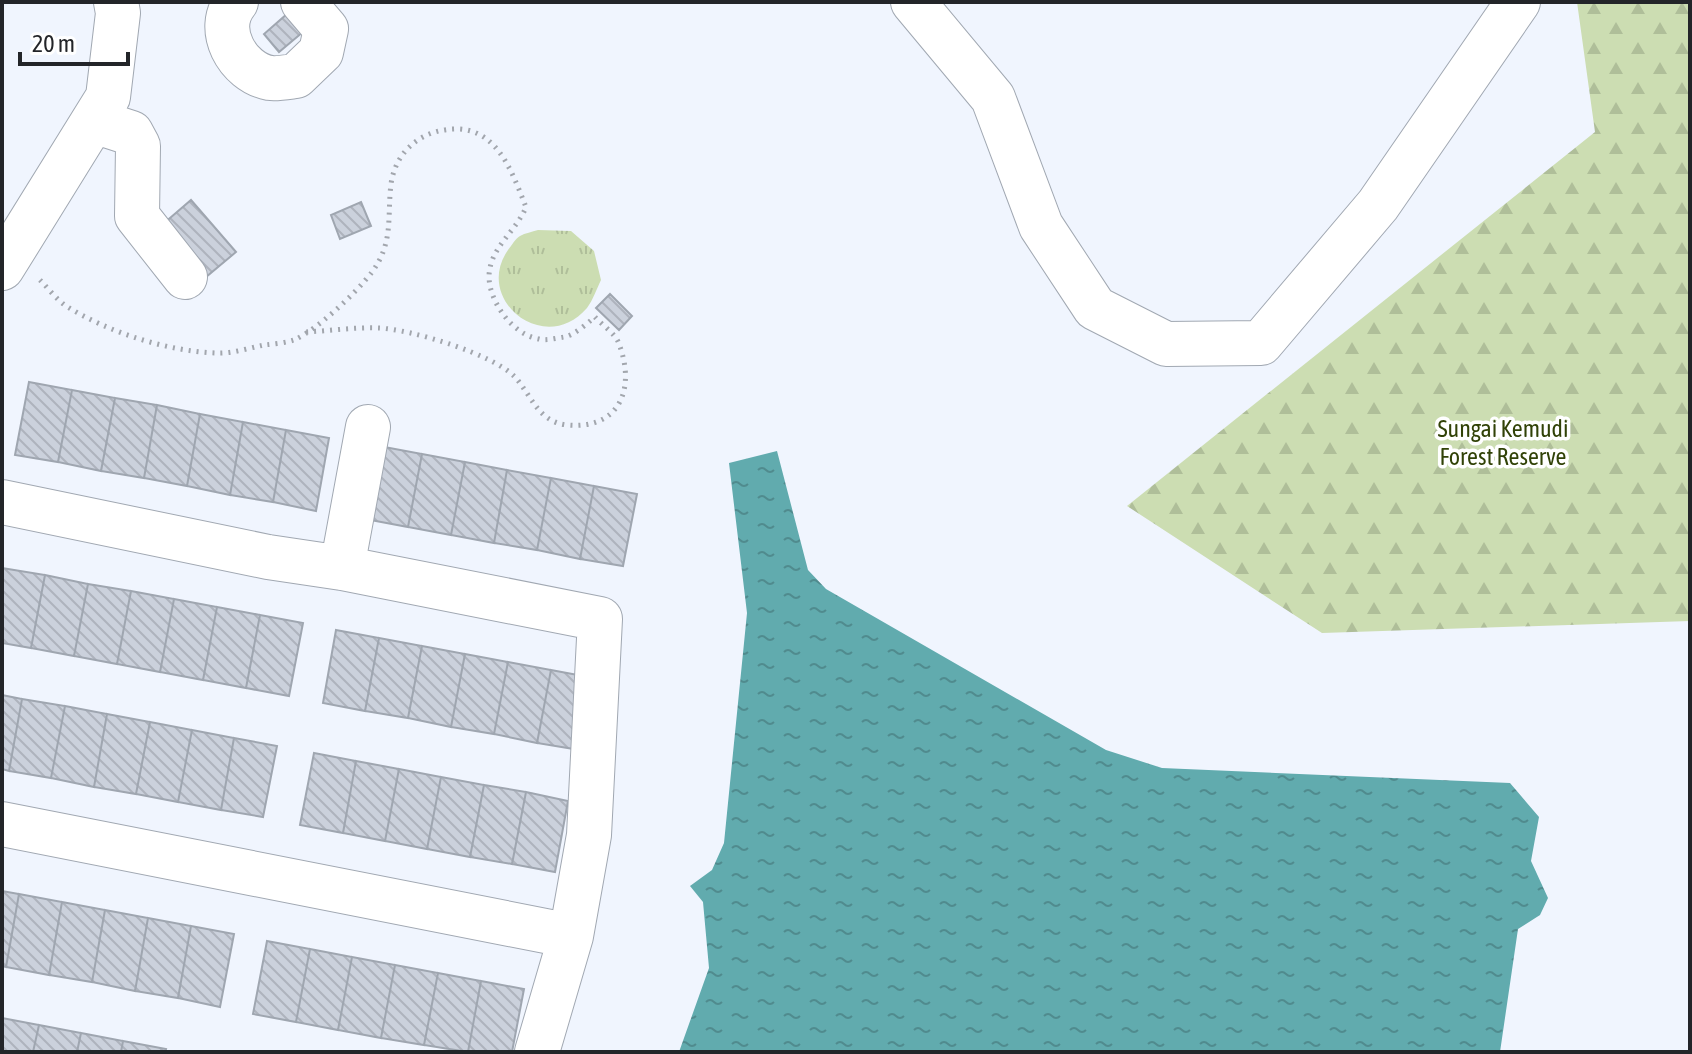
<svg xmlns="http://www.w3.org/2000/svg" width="1692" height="1054" viewBox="0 0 1692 1054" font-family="'Asap Condensed',sans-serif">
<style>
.grass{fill:url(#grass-tufts)}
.forest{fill:url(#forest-firs)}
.water{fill:url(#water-ripples)}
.building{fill:url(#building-back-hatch);stroke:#9fa6b0;stroke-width:2}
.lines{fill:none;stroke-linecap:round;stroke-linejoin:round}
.minor-casing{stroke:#a1a8b2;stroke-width:46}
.path{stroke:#a2a6ad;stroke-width:5;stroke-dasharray:2 6;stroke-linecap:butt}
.minor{stroke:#fff;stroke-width:44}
.labels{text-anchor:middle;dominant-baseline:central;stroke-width:7;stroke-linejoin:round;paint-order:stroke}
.park-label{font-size:24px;fill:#314207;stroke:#fff}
</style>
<defs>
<pattern id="grass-tufts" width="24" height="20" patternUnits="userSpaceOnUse" patternTransform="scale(2)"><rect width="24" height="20" fill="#ccddb2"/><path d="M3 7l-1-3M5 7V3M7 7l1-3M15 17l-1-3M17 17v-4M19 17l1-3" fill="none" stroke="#afbe99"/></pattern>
<pattern id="forest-firs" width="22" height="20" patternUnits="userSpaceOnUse" patternTransform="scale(2)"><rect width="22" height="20" fill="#ccddb2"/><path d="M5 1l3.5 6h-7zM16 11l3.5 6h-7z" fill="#afbe99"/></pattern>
<pattern id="water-ripples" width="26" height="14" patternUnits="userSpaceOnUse" patternTransform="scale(2)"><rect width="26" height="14" fill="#61abae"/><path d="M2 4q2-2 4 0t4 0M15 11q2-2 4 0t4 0" fill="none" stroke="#508b8e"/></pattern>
<pattern id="building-back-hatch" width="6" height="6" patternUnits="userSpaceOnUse" patternTransform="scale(2)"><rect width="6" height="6" fill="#cbd1dc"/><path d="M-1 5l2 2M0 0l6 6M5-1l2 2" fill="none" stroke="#aeb3bd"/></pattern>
</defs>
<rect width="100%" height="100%" fill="#f0f5fe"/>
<path class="grass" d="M538,230L571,231L594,251L601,280C597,288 593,300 587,308C545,357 473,300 508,250C512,245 515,239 520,236C525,233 532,232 538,230Z"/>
<path class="forest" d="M1577,2H1690V621L1322,633L1127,506L1595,132Z"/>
<path class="water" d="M777,451L808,570L826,589L1106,750L1162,768L1510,783L1539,817L1531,861L1548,898L1540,915L1518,929L1500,1052H679L709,968L703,902L690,886L712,870L724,843L747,613L729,463Z"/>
<path class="building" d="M287,14L303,32L279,52L264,34Z
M191,200L236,252L200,282L156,230Z
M361,202L371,226L340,239L331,215Z
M610,294L632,316L619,330L596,308Z
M29,382L72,390L58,462L15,455Z
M72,390L115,398L101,471L58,462Z
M115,398L157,405L144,478L101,471Z
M157,405L200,414L187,486L144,478Z
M200,414L243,422L230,495L187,486Z
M243,422L286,430L273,502L230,495Z
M286,430L329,438L316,511L273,502Z
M379,446L422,454L408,527L365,519Z
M422,454L465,462L451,535L408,527Z
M465,462L507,470L494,543L451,535Z
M507,470L551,478L537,550L494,543Z
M551,478L594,486L580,559L537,550Z
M594,486L637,494L623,566L580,559Z
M2,568L45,575L31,648L2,643Z
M45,575L88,584L74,656L31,648Z
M88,584L131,591L117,664L74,656Z
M131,591L174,599L160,672L117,664Z
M174,599L217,607L203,680L160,672Z
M217,607L260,615L246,688L203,680Z
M260,615L303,623L289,696L246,688Z
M336,630L379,638L365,711L323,703Z
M379,638L422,646L408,718L365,711Z
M422,646L465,654L451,727L408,718Z
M465,654L508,662L494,734L451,727Z
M508,662L551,670L537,743L494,734Z
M551,670L594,678L580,750L537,743Z
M2,695L22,699L9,771L2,769Z
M22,699L65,706L51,778L9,771Z
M65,706L107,714L94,787L51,778Z
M107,714L150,722L136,794L94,787Z
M150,722L192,730L178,802L136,794Z
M192,730L234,738L221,810L178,802Z
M234,738L277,746L263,817L221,810Z
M314,753L356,761L343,833L300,825Z
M356,761L399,769L385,841L343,833Z
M399,769L441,777L427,849L385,841Z
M441,777L484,785L470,857L427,849Z
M484,785L526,792L512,864L470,857Z
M526,792L568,801L555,872L512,864Z
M2,891L19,894L6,967L2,966Z
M19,894L62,902L49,975L6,967Z
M62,902L105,910L92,982L49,975Z
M105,910L148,918L135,991L92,982Z
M148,918L191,926L178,998L135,991Z
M191,926L234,934L220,1007L178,998Z
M267,941L310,949L296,1022L253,1014Z
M310,949L352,957L338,1030L296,1022Z
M352,957L395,965L381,1038L338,1030Z
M395,965L438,973L424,1045L381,1038Z
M438,973L481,981L468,1052L424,1045Z
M481,981L524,989L512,1052H468Z
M2,1018L39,1025L33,1052H2Z
M39,1025L81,1033L77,1052H33Z
M81,1033L123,1041L121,1052H77Z
M123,1041L166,1049L165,1052H121Z"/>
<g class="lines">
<g class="minor-casing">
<path id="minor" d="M236,2C214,29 237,72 270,78C277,79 288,77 296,76L321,52L326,29L303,2
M913,2L993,98L1041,226L1095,308L1166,344L1261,343L1378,205L1518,2
M94,121L131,133L138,146L137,216L185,277
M2,268L108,97L118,13L116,2
M2,502L268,557L342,568L600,619L589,835L571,936L537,1052
M342,568L368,427
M2,824L571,936"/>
</g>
<path class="path" d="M40,280C48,288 56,299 66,306C108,332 166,351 216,353C231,354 249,348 264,345C273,344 285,343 294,340C317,330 357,292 372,272C394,242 387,217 391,184C396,149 424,128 459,129C499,131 513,175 526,207C516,232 490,247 489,276C489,302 513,335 539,339C546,341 557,338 564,337C575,335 586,324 595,317C602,325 616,334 619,344C636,388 620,430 567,425C538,422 532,396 515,377C493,354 410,329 378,328C354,327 329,331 305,332"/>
<use href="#minor" class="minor"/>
</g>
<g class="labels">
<g class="park-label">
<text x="1503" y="428">Sungai Kemudi<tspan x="1503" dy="28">Forest Reserve</tspan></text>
</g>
</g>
<rect width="1692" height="1054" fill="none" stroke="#232529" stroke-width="8"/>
<path d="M20 52v12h108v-12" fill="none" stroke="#232529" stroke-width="4"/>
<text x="32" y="52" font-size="24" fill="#232529" stroke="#ffffff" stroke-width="6" paint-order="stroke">20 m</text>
</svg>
